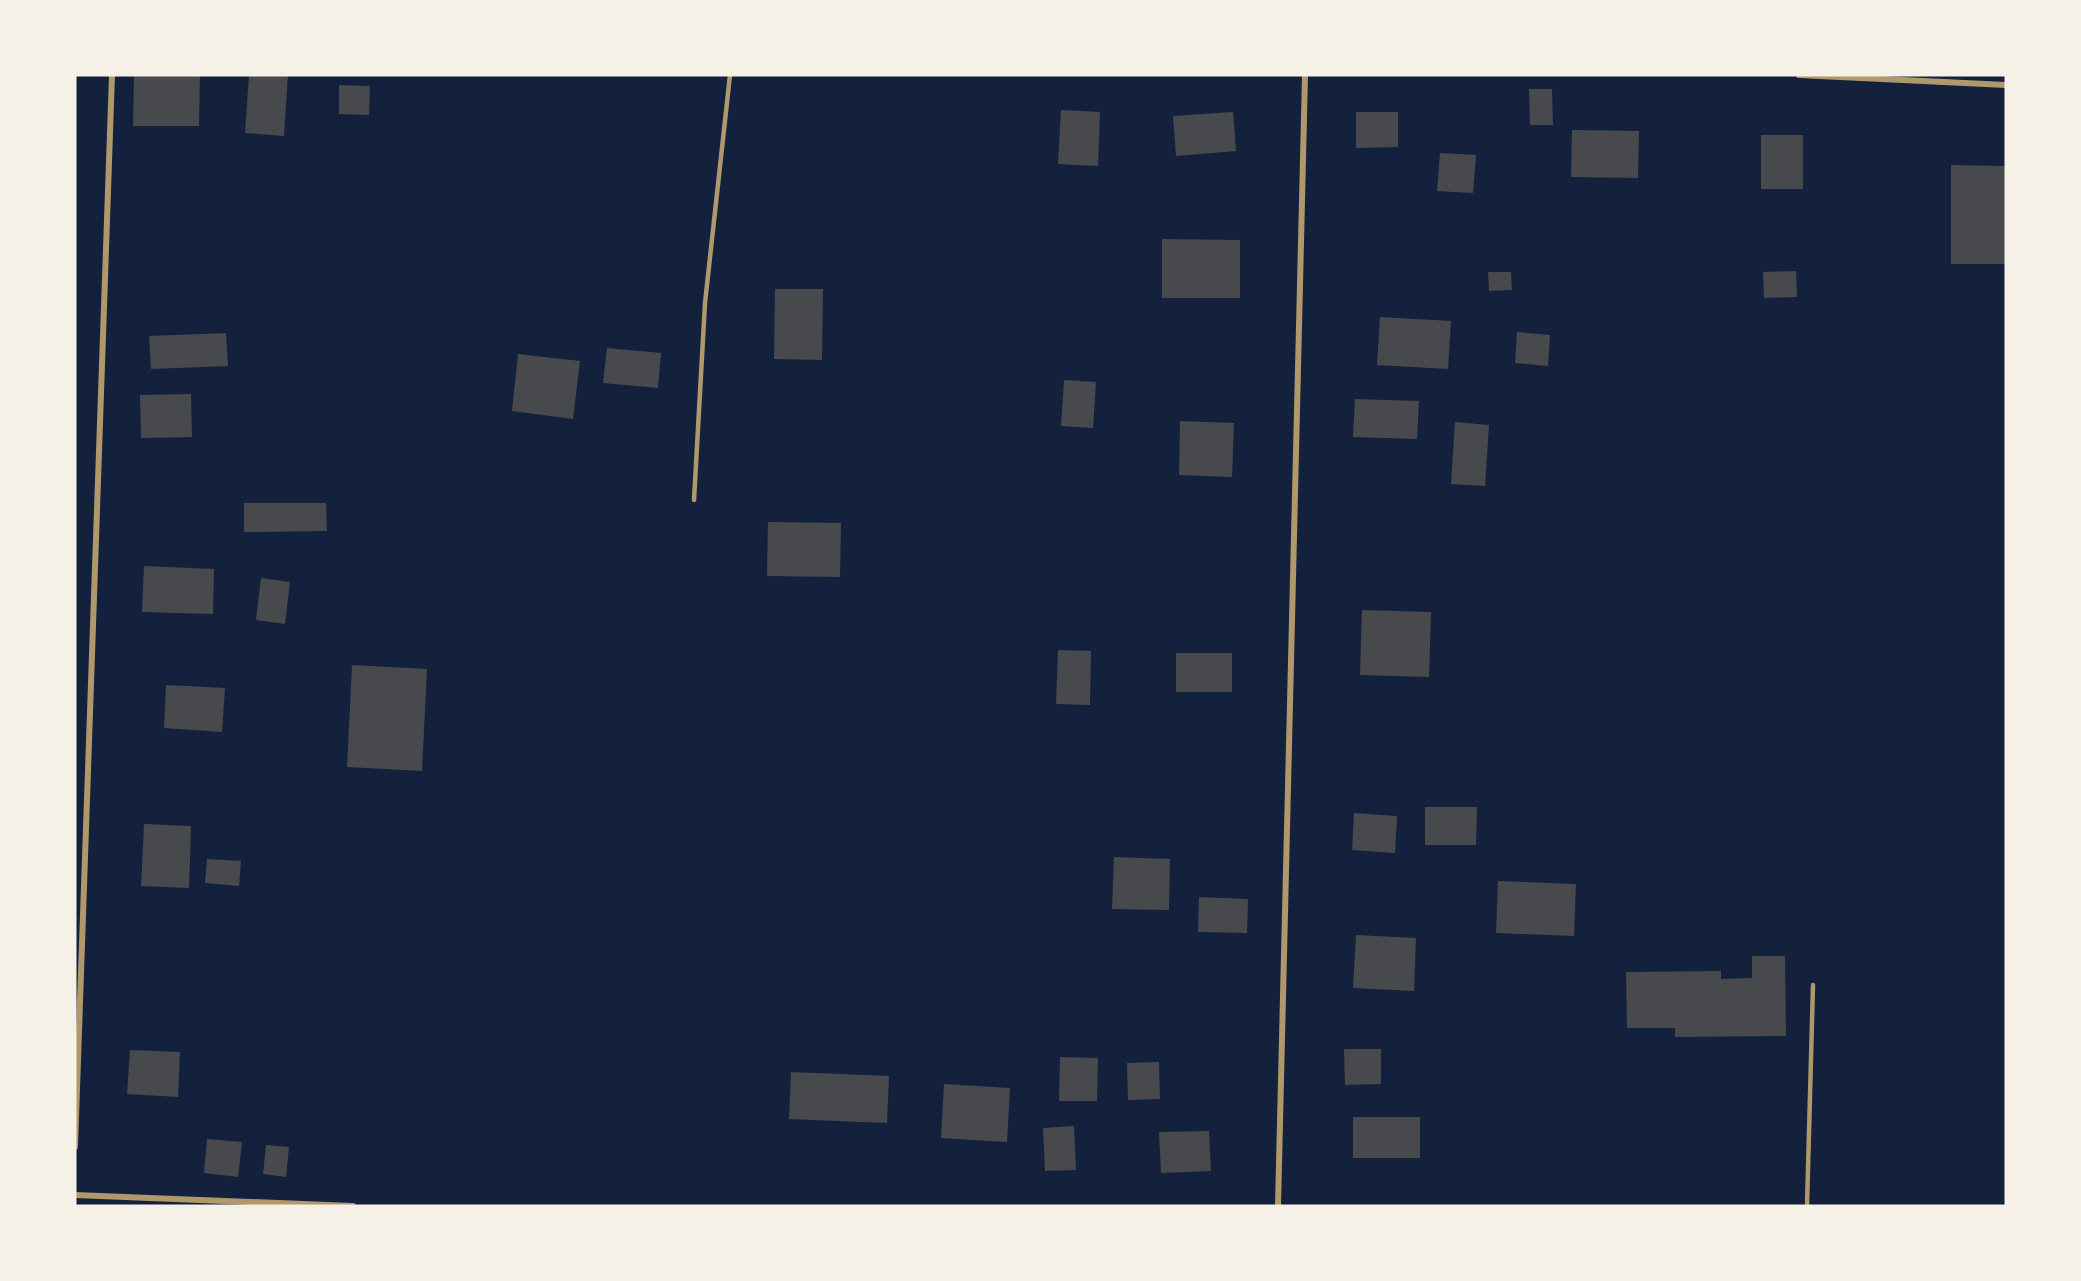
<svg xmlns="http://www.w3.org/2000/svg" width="2081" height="1281" viewBox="0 0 2081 1281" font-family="Roboto,sans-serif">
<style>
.building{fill:#48494c}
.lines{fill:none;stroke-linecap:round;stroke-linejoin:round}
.service{stroke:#b1986c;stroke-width:4.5}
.minor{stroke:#b1986c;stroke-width:6}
</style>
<rect width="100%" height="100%" fill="#14213d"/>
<path class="building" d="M134,75H200L199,126H133Z
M249,75H288L284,136L245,133Z
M339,85L370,86L369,115L339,114Z
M1529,89H1552L1553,125H1530Z
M1061,110L1100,112L1098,166L1058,164Z
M1233,112L1236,151L1176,156L1173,116Z
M1356,112H1398V147L1356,148Z
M1572,130L1639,131L1638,178L1571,177Z
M1761,135H1803V189H1761Z
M1440,153L1476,155L1473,193L1437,191Z
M1951,165L2006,166V264H1951Z
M1162,239L1240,240V298H1162Z
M1796,271L1797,297L1764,298L1763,272Z
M1488,272H1511L1512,290L1489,291Z
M775,289H823L822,360L774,359Z
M1380,317L1451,321L1448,369L1377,365Z
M1517,332L1550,335L1548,366L1515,363Z
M226,333L228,366L151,369L149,336Z
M607,348L661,353L658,388L603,383Z
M518,354L580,361L573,419L512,411Z
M1064,380L1096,382L1093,428L1061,426Z
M191,394L192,437L141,438L140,395Z
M1355,399L1419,401L1417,439L1353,437Z
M1180,421L1234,423L1232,477L1179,475Z
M1455,422L1489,425L1485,486L1451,484Z
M244,503H326L327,531L244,532Z
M768,522L841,523L840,577L767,576Z
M144,566L214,569L213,614L142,612Z
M261,578L290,582L285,624L256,620Z
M1362,610L1431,612L1429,677L1360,675Z
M1058,650L1091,651L1090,705L1056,704Z
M1176,653H1232V692H1176Z
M352,665L427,669L422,771L347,767Z
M166,685L225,688L222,732L164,728Z
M1425,807H1477L1476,845H1425Z
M1354,813L1397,816L1395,853L1352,850Z
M144,824L191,826L189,888L141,886Z
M1114,857L1170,859L1169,910L1112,909Z
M207,859L241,861L239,886L205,883Z
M1498,881L1576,884L1574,936L1496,933Z
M1199,897L1248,899L1247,933L1198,932Z
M1356,935L1416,938L1414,991L1353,988Z
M1752,956H1785L1786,1036L1675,1037V1028H1627L1626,972L1721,971V979L1752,978Z
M1344,1049H1381V1084L1345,1085Z
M130,1050L180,1052L178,1097L127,1094Z
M1060,1057L1098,1058L1097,1101H1059Z
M1159,1062L1160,1099L1128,1100L1127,1063Z
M791,1072L889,1076L887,1123L789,1119Z
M944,1084L1010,1088L1007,1142L941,1138Z
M1353,1117H1420V1158H1353Z
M1074,1126L1076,1170L1045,1171L1043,1128Z
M1209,1131L1211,1171L1161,1173L1159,1132Z
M207,1139L242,1142L238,1177L204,1173Z
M266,1145L289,1147L286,1177L263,1174Z"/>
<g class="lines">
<path class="service" d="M694,500L705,303L730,75
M1807,1206L1813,985"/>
<path class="minor" d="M1799,75L2006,85
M75,1147L112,75
M75,1195L353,1206
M1278,1206L1305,75"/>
</g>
<rect width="2081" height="1281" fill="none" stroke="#f6f1e7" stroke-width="153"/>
</svg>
